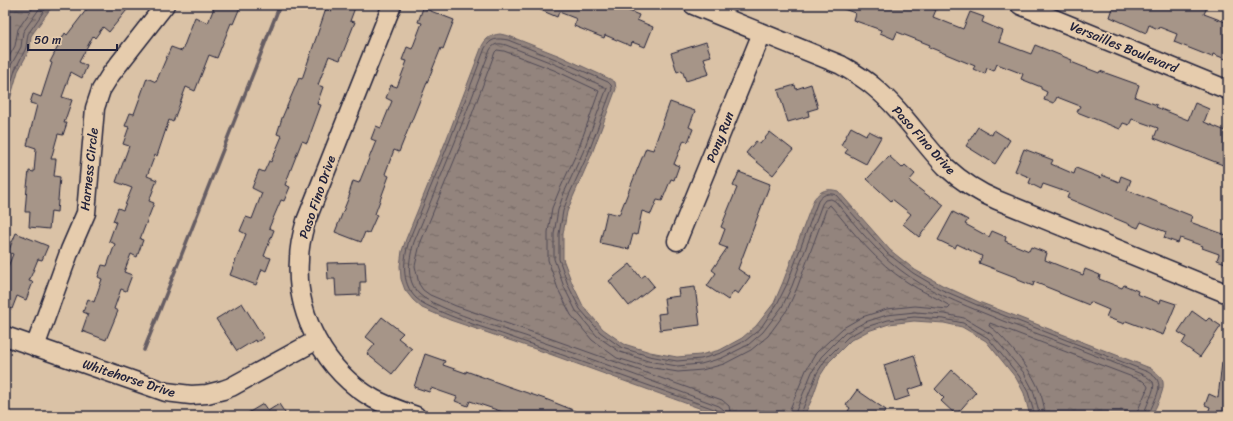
<svg xmlns="http://www.w3.org/2000/svg" width="1233" height="421" viewBox="0 0 1233 421" font-family="Sriracha,sans-serif">
<style>
.water{fill:url(#water-ripples);stroke:#665d63}
.lines{fill:none;stroke-linecap:round;stroke-linejoin:round}
.shore{stroke:#4f4955;stroke-width:1}
.stream{stroke:#665d63;stroke-width:3.5}
.building{fill:#a69588;stroke:#22223b}
.minor-casing{stroke:#22223b;stroke-width:21}
.minor{stroke:#e6ccad;stroke-width:18}
.labels{text-anchor:middle;dominant-baseline:central;stroke-width:4;stroke-linejoin:round;paint-order:stroke}
.street-label{font-size:13px;fill:#22223b;stroke:#e6ccad}
</style>
<defs>
<pattern id="water-ripples" width="26" height="14" patternUnits="userSpaceOnUse"><rect width="26" height="14" fill="#93847d"/><path d="M2 4q2-2 4 0t4 0M15 11q2-2 4 0t4 0" fill="none" stroke="#786c68"/></pattern>
</defs>
<rect width="100%" height="100%" fill="#dac2a6"/>
<filter id="ink" filterUnits="userSpaceOnUse"><feTurbulence type="fractalNoise" baseFrequency=".025" numOctaves="2"/><feDisplacementMap in="SourceGraphic" scale="8" xChannelSelector="R" yChannelSelector="G"/><feConvolveMatrix kernelMatrix="1 2 1 2 8 2 1 2 1" color-interpolation-filters="sRGB"/></filter>
<g filter="url(#ink)">
<path class="water" d="M5,5H53L31,36L30,49L18,71L9,103L5,148Z
M500,34L509,36L560,56L610,79L615,82L616,89L591,156L573,197L567,212L563,234V259L572,283L583,306L603,329L624,344L650,352L677,357L700,355L720,350L742,338L756,326L774,303L783,282L814,199C821,190 827,188 838,191L890,250L915,270L942,285L979,302L1150,368C1155,372 1162,376 1163,382C1165,391 1155,408 1152,416H1030L1024,393L1016,378L986,341L962,327L944,323L914,321L889,324L868,331L851,340L829,362L820,376L812,399L804,416H721L544,352L450,320L422,308L413,300L405,290L401,279L400,266L402,251L406,239L447,138L482,46C486,38 491,35 500,34Z"/>
<g class="lines">
<path class="shore" d="M5,64L15,46L18,29L35,5
M5,85L10,67L21,47L23,32L42,5
M5,104L15,70L26,48L28,34L48,5
M720,416V413L717,410C652,387 587,363 522,341C495,331 466,323 439,311C431,307 422,304 416,298C400,282 404,259 409,240L450,140L485,48C491,38 497,38 508,40L558,60L608,82L611,85L612,89L588,154L569,195L563,211L559,234V259L568,285L580,309L600,332L622,348L649,356L677,361L701,359L721,353L745,341L760,329L777,304L787,284L818,201C822,195 828,192 836,195L887,253L913,273L940,289L977,305L1148,372C1151,374 1154,376 1156,378C1165,389 1150,405 1149,416
M725,416L724,410L719,406C654,382 590,358 525,336C497,327 469,319 442,307C434,303 425,300 419,294C405,279 409,259 414,242L455,142L490,50C494,43 499,43 506,45L557,65L607,88L583,152L564,193L558,210L554,234V259L564,287L576,311L597,336L620,352L648,361L677,366L701,364L722,358L748,345L763,332L782,307L792,286L822,204L825,200L831,199L835,201C858,228 880,257 910,277C938,296 972,308 1003,321C1051,339 1099,356 1146,376C1148,378 1151,380 1153,382C1157,389 1144,407 1144,416
M731,416L729,406L722,400L549,338L456,306L430,295L423,290L419,284L415,266L420,244L461,144L495,52L497,50L504,51L554,70L599,91L578,150L559,191L552,208L548,232V260L558,289L571,315L592,340L617,358L647,367L678,372L702,370L724,364L751,350L768,336L787,310L797,288L827,207L829,205L831,206C854,233 876,262 907,282C920,291 936,297 950,306V307L948,309L915,306L887,309L862,317L843,328L816,353L806,370L790,409L789,416
M795,416L796,411L812,372L821,357L845,333L865,322L887,315L915,312L945,314L964,318L991,334L1024,373L1033,390L1038,408L1039,416
M800,416L817,373L826,359L848,337L866,327L888,320L914,317L944,319L963,323L988,338L1019,376L1028,392L1033,409L1034,416
M1045,416C1044,388 1026,365 1009,345C1003,338 997,331 989,326L990,323L1143,381L1147,385L1148,387L1138,410L1137,416"/>
<path class="stream" d="M144,350L280,5"/>
</g>
<path class="building" d="M90,5H131L109,32L103,27L95,38L93,36L79,62L87,66L82,78L71,72L62,97L72,100L64,123H67L63,135L58,134L51,159H56L54,176L60,177L57,212L51,211L49,229L29,227L30,212H25L27,187L29,171L34,172L36,148L27,145L37,105L30,103L33,94L41,97L52,63L50,62L65,33L67,35Z
M215,5H241L233,24L231,23L217,58L209,55L195,91L186,87L173,122L169,120L157,156L155,155L147,176L157,180L149,201L154,203L140,239L143,240L137,257L131,254L124,272L132,275L126,291L121,289L114,309L118,311L106,340L82,331L88,314L83,312L88,299L94,302L102,279L98,277L102,265L107,266L115,244L109,241L116,222L113,221L118,208L123,210L132,188L116,182L129,146L123,144L129,127L125,126L130,113L134,114L147,78L156,82L171,47L182,51L195,17L208,23Z
M334,5H356L350,21L355,22L340,60L329,56L318,85L323,87L317,104L321,105L307,143L302,141L291,169L285,185L290,187L284,201L281,200L269,228L274,230L264,256L271,258L266,271L262,269L256,285L230,275L246,234L240,231L246,217L252,219L262,193L252,188L259,170L264,172L269,161L271,162L282,136L277,134L282,118L299,78L302,79L326,9L332,11Z
M529,5H614L639,15L637,20L653,27L645,47L632,42L631,46L605,35L604,38L574,26L577,19L559,12L557,17Z
M836,5H924L936,10L933,17L963,29L970,12L984,17L982,22L1003,31L999,42L1031,54L1035,45L1072,60L1071,62L1099,73L1100,71L1139,85L1135,97L1157,105L1156,107L1188,120L1195,103L1209,109L1204,122L1228,132V167L1154,138L1158,128L1132,119L1129,125L1123,123L1120,129L1077,112L1080,106L1057,97L1054,103L1044,100L1047,92L1041,89V87L1021,79L1023,74L997,64L994,71L987,68L985,74L973,69L975,66L929,47L930,45L897,32L894,39L880,33L881,30L853,20L855,13L835,6Z
M1114,5H1208L1204,14L1228,23V60L1213,54L1212,57L1174,42L1177,34L1159,27L1158,29L1149,25L1146,33L1110,17Z
M423,8L454,20L443,49L441,48L399,152L394,150L385,174L389,176L375,214L377,215L369,233L365,232L361,242L335,232L350,194H349L353,181L359,183L376,141L371,139L376,126L381,128L392,101L386,98L391,85L397,87L407,61L402,60L407,47L412,49L422,23L418,22Z
M706,42L711,56L704,58L709,74L686,81L682,70L677,72L671,53Z
M811,84L818,108L808,111L809,116L788,122L778,90L795,85L796,89Z
M670,102L695,111L689,127L693,129L688,142L684,140L674,164L679,166L674,180L671,179L662,201L657,200L651,214L642,211L637,235L633,234L629,249L600,243L607,212L619,215L646,148L653,150Z
M851,127L866,135L869,131L881,137L866,164L845,153L848,149L841,145Z
M978,127L992,135L994,130L1010,140L995,164L966,146Z
M770,132L793,150L773,175L746,153L756,141L760,144Z
M1024,149L1053,160L1051,164L1074,174L1076,168L1101,178L1102,175L1119,182L1121,176L1131,180L1127,190L1192,216L1190,222L1226,235L1228,234V264L1217,260L1219,254L1202,248L1203,246L1180,238L1178,243L1164,238L1166,232L1141,222L1138,228L1067,198L1069,193L1043,184L1041,189L1029,183L1031,178L1015,171Z
M889,156L902,168L905,165L915,174L909,181L931,198L932,196L944,205L919,237L903,224L911,214L892,199L891,201L867,179Z
M739,172L770,184L738,269L750,277L738,294L734,291L728,300L707,286L716,273L712,270L727,248L719,245L725,229L721,227L737,188L733,186Z
M953,212L968,220L965,224L989,237L992,231L1006,237L1005,241L1029,251L1031,247L1047,253L1045,260L1083,275L1085,269L1100,275L1099,279L1122,288L1124,285L1138,291L1137,294L1160,303L1161,299L1176,304L1163,335L1126,321L1124,324L1106,317L1109,310L1090,302L1089,305L1059,293V292L1034,282L1033,286L1018,280V278L979,263L982,256L957,244L955,248L938,240Z
M16,233L48,246L42,260L38,259L29,281L33,282L26,300L17,296L12,309L5,306V274L13,254L8,252Z
M365,262L366,282H360V295L336,296L335,279H328L327,263Z
M630,264L641,278L645,275L654,286L629,306L609,281Z
M695,287L700,325L660,330L658,314L666,313L664,298L679,296L678,289Z
M242,303L264,338L256,342L255,340L237,351L216,319Z
M1192,311L1206,321L1209,318L1221,326L1200,357L1182,344L1186,337L1178,332Z
M382,317L403,333L398,338L412,349L392,374L367,354L375,344L366,337Z
M425,354L445,361L443,365L466,373V371L507,386L548,400L588,416H515L470,401L468,406L455,401L457,397L431,388L429,392L414,387Z
M914,355L923,385L908,390L910,396L895,401L884,365Z
M1222,362H1228V416H1207L1210,407L1205,405L1209,394L1218,398Z
M952,370L976,392L956,415L941,401L944,398L935,389Z
M857,390L886,410L881,416H845L850,408L846,405Z
M263,404L268,411L279,404L287,416H243Z"/>
<g class="lines">
<g class="minor-casing">
<path id="minor" d="M392,5L306,221C302,234 299,247 299,260C295,315 326,372 374,399C387,406 402,411 416,416
M693,5L841,65C853,72 864,78 874,87C902,110 921,141 946,167C961,181 978,192 997,200L1228,294
M1020,5L1228,90
M677,241L762,33
M5,336L166,392L191,395L207,394L223,390L231,387L317,340
M35,347L70,250L86,213L95,108L101,90L111,74L165,5"/>
</g>
<use href="#minor" class="minor"/>
</g>
</g>
<g class="labels">
<g class="street-label">
<text transform="translate(1124 47) rotate(22)">Versailles Boulevard</text>
<text transform="translate(720 137) rotate(-68)">Pony Run</text>
<text transform="translate(924 140) rotate(48)">Paso Fino Drive</text>
<text transform="translate(89 169) rotate(-84)">Harness Circle</text>
<text transform="translate(317 197) rotate(-71)">Paso Fino Drive</text>
<text transform="translate(129 378) rotate(18)">Whitehorse Drive</text>
</g>
</g>
<rect width="1233" height="421" fill="none" stroke="#e6ccad" stroke-width="20"/>
<rect x="10" y="10" width="1213" height="401" fill="none" stroke="#22223b" stroke-width="1.5" filter="url(#ink)"/>
<path d="M28 44v6h89v-6" fill="none" stroke="#22223b" stroke-width="2"/>
<text x="34" y="44" font-size="12" fill="#22223b" stroke="#e6ccad" stroke-width="3" paint-order="stroke">50 m</text>
</svg>
